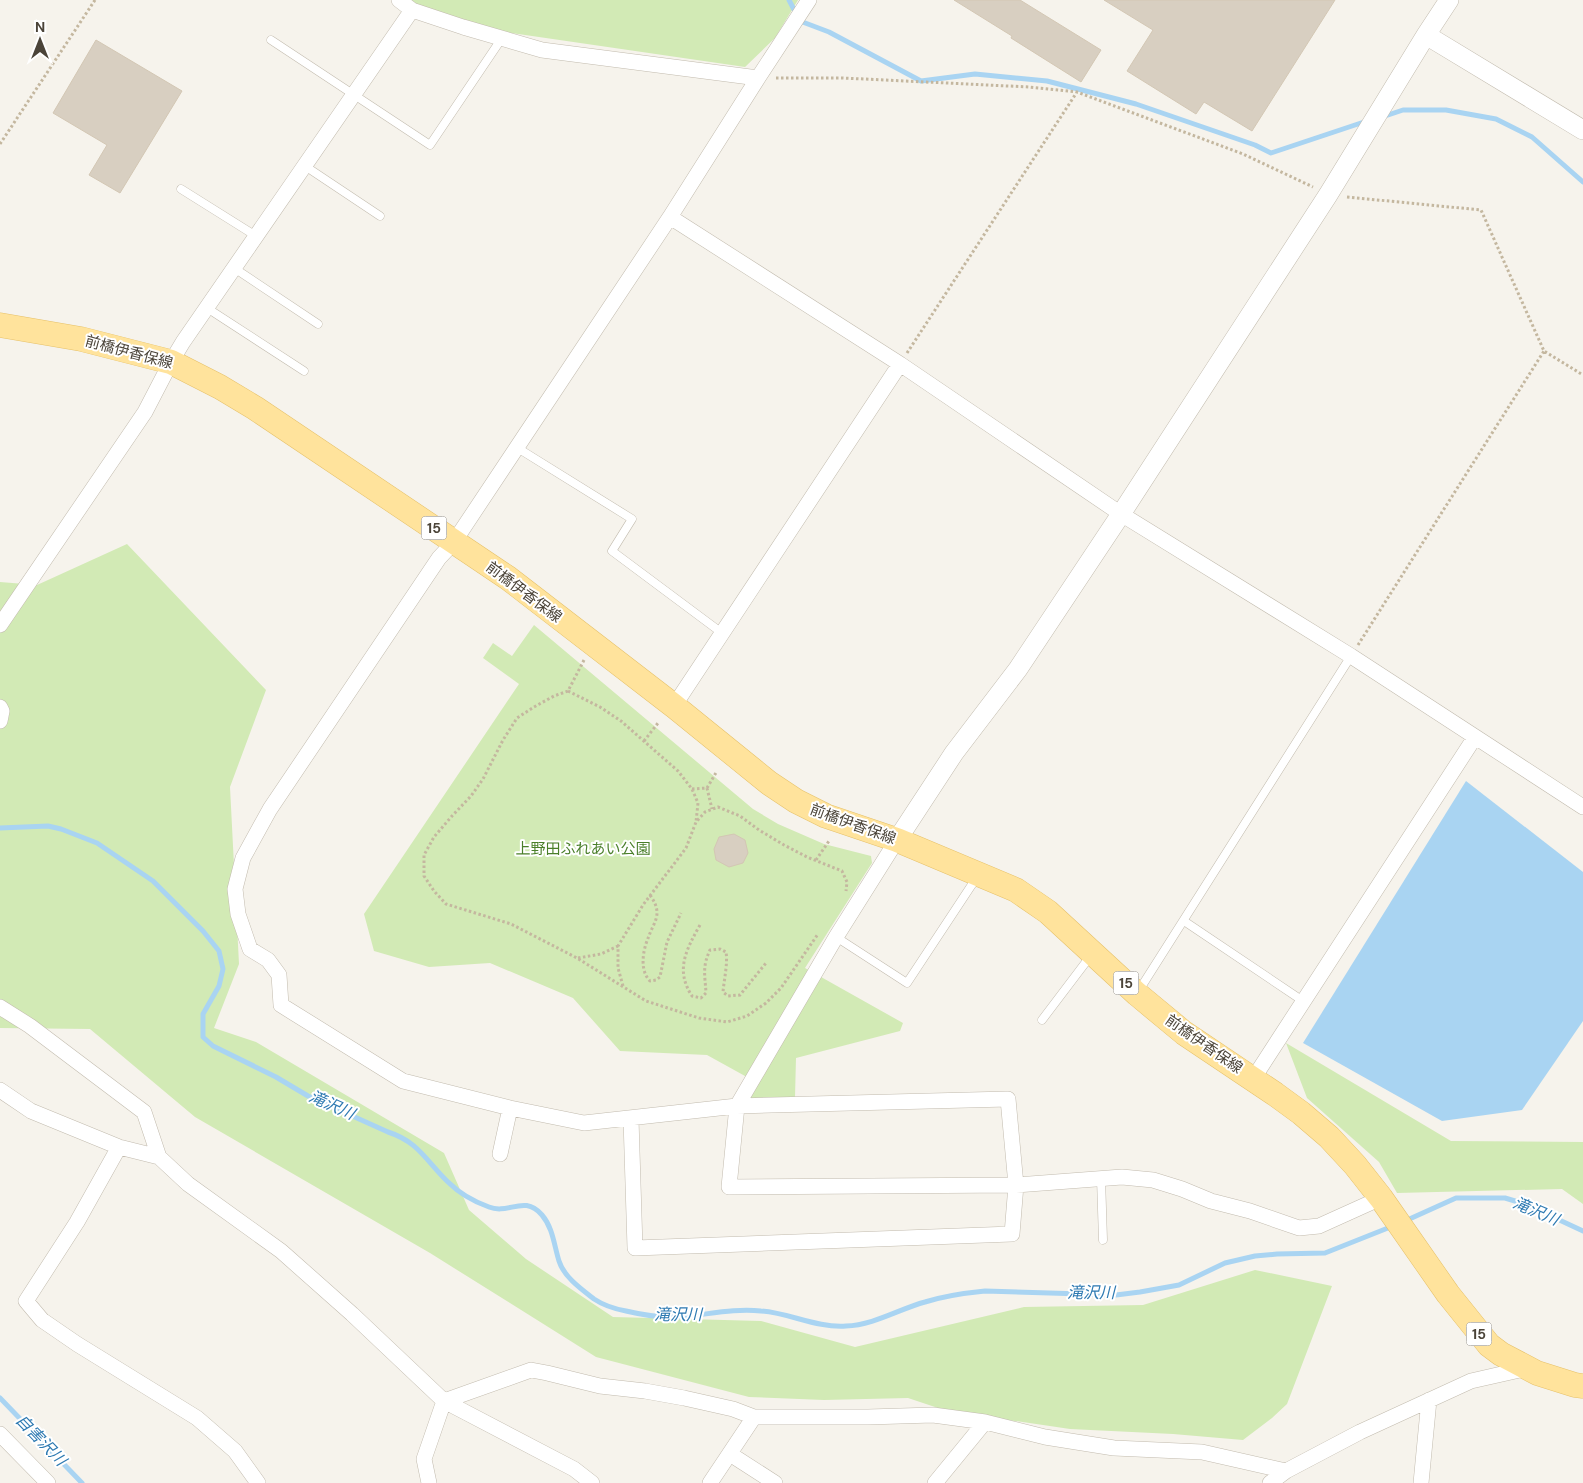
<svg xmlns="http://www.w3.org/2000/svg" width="1583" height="1483" viewBox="0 0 1583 1483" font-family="'DM Sans','Noto Sans JP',sans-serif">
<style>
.green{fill:#d2eab5}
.water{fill:#a9d4f2}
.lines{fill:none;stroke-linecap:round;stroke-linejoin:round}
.stream{stroke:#a9d4f2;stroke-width:5}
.building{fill:#d8cfc1;stroke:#d3c7b4}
.service-casing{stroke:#c2bbae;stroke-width:9}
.minor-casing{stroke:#c2bbae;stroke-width:16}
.tertiary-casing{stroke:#c2bbae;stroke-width:20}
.primary-casing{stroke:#e6c16a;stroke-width:25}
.path{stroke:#c4b79f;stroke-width:3;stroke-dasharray:2.5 2.5;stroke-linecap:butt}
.service{stroke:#fff;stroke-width:8}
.minor{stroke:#fff;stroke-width:15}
.tertiary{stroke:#fff;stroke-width:19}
.primary{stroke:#ffe39c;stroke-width:24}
.labels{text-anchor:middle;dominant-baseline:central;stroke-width:4;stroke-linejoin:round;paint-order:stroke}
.shield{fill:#fff;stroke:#817c74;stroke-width:1}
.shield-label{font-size:14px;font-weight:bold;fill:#4b4439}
.street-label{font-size:15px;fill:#4b4439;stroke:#fff}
.park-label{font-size:15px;fill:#4a7f2a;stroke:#fff}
.water-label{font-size:16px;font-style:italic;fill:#2e7ab2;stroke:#fff}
</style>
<rect width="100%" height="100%" fill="#f6f3ec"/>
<path class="green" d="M411,0H798L775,38L745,67L497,31L416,4Z
M127,544L266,690L230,787L239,964L214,1028L256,1042L444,1153L469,1210L526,1259L613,1317L761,1321L855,1347L1024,1307L1143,1305L1255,1270L1332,1286L1287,1404L1272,1418L1243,1440L1173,1434L1070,1429L947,1411L908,1398L824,1400L749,1397L596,1357L430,1253L195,1117L90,1029L0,1028V582L37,585Z
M534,625L753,809L778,824L824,844L871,856L872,863L805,968L903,1023L900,1031L796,1058L795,1097L749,1099L755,1079L745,1076L707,1055L620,1051L573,998L490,963L429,967L374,951L364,914L519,684L483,658L493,643L512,656Z
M1286,1043L1451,1141L1583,1142V1204L1562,1189L1397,1193L1379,1162L1307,1098Z"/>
<path class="water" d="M1466,781L1583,872V1021L1522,1110L1442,1121L1303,1043Z"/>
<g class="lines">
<path class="stream" d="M789,0L800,21L829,32L921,81L975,74L1047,81L1136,104L1255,145L1271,153L1367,121
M1382,117L1403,110H1446L1496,119L1532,137L1583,182
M0,828L48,826L61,829L97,843L153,881L203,931L219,951L223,969L219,986L203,1014V1037L213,1046L276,1077L308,1096L388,1132C419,1142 426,1161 448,1182C459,1193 475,1202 489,1207C509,1215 524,1194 542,1215C553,1228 554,1245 559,1261C564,1277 581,1289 594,1299C603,1305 615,1309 626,1311C643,1315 660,1318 678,1317C706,1315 733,1308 761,1311C790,1313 816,1328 846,1326C874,1325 899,1309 925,1302C944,1296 965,1293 985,1291L1116,1295L1140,1292L1179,1285L1225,1263L1255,1256L1277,1254L1325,1253L1393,1226
M1405,1221L1456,1198H1505L1525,1204L1583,1231
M0,1398L82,1483"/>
</g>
<path class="building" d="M954,0H1020L1101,50L1081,82L1011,38L1012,36Z
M1104,0H1335L1252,131L1204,102L1196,114L1127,71L1153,30Z
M96,40L182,91L120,193L89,175L107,145L53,113Z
M734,834L745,840L748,853L743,863L729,867L716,860L714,849L719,837Z"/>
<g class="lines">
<g class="service-casing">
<path id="service" d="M271,40L430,145L502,38
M305,166L380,216
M181,189L256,236
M234,268L318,324
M207,308L304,371
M516,447L632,519L612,551L722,633
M1184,921L1303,1001
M836,937L907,983L971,886L978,877
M1138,992L1351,656
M1042,1020L1092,954
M1101,1178L1103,1240"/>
</g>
<g class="minor-casing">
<path id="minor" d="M399,0L412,10L463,27L542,50L758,78
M670,217L900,364L1121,514L1351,656L1583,807
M0,625L145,412L171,362L183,342L412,10
M674,706L900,364
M0,707L2,711L0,721
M897,840L836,937L737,1106L729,1187L1016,1185L1122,1177L1153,1180L1182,1189L1211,1201L1250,1211L1299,1228L1319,1226L1381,1198
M0,1007L30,1026L144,1112L159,1157
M1253,1079L1475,737
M0,1090L31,1111L119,1147L159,1157L188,1184L281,1251L352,1314L444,1401L574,1469L592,1483
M631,1119L635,1248L1012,1234L1016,1185L1008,1099L737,1106L584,1123L510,1108L403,1081L281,1005L279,975L268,960L250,949L238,914L235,889L243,858L270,809L439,558L454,542L670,217L758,78L809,0
M119,1147L77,1222L26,1301L42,1320L77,1344L197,1418L235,1451L258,1483
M500,1154L510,1108
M444,1401L531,1370L547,1373L600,1386L645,1391L684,1398L733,1409L754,1417H868L933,1415L985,1422L1045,1437L1114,1448L1202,1452L1286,1471
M0,1434L48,1483
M730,1454L775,1483
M429,1483L424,1459L444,1401
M710,1483L754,1417
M935,1483L985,1422
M1270,1483L1286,1471L1360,1432L1471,1381L1528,1368
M1421,1483L1429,1400"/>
</g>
<g class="tertiary-casing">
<path id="tertiary" d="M1426,35L1583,130
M897,840L954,753L1018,669L1121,514L1328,195L1426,35L1449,0"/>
</g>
<g class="primary-casing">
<path id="primary" d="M0,325L81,339L171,362L220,387L255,408L508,578L674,706L769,783L796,801L826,816L897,840L1016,890L1048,912L1137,994L1184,1033L1275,1094L1301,1113L1329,1137L1355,1165L1381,1198L1448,1294L1489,1345L1501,1354L1537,1373L1575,1385L1583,1386"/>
</g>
<path class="path" d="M776,78H843L1029,87L1077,92L1243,154L1313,187
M0,144L95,0
M1347,197L1481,210L1544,351L1583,375
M907,353L1077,92
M1358,645L1544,351
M584,660L568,691L554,696L534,707L517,718L503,740L483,779L471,796L452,816L434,837L424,855V876L434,891L446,904L511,924L577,958L646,1001L699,1018L727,1022L747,1016L766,1003L781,988L818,934
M568,691L600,707L621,721L678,771L692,789L698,803L696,822
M644,741L658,723
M707,788L712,809
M692,789L707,788L717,771
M816,860L829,841
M650,895C654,901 657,906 657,913C657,921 651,929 649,936C643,949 639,970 650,981L656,980L660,977L667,942L681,913
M700,925C686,950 675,970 692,996L701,998L706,993C705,975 702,967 710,950L720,949L726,952C728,963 724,980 723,992L728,996L740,995L766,963
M578,958L601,954L618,946
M623,986L618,968V946L643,905L686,848L696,822L705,812L718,807L740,816L759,830L784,845L807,857L842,871L847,882L846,891"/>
<use href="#service" class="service"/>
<use href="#minor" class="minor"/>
<use href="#tertiary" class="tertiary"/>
<use href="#primary" class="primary"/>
</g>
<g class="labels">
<g class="shield">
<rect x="421.5" y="516.5" width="25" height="23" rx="4"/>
<rect x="1113.5" y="971.5" width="25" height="23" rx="4"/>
<rect x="1466.5" y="1322.5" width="25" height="23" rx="4"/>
</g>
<g class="shield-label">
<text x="434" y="528">15</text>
<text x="1126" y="983">15</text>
<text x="1479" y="1334">15</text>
</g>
<g class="street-label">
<text transform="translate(129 352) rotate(15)">前橋伊香保線</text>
<text transform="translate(524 592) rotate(37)">前橋伊香保線</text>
<text transform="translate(853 824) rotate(20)">前橋伊香保線</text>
<text transform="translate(1204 1044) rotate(35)">前橋伊香保線</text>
</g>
<g class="park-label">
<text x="583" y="849">上野田ふれあい公園</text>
</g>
<g class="water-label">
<text transform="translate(332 1105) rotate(24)">滝沢川</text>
<text transform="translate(1536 1211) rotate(23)">滝沢川</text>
<text x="1091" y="1292">滝沢川</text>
<text x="678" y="1314">滝沢川</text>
<text transform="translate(41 1440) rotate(46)">自害沢川</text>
</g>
</g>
<g transform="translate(40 40)" stroke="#ffffff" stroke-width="4" paint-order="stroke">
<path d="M0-4L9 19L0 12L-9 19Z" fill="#4b4439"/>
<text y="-8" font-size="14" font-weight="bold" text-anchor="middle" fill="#4b4439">N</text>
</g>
</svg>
